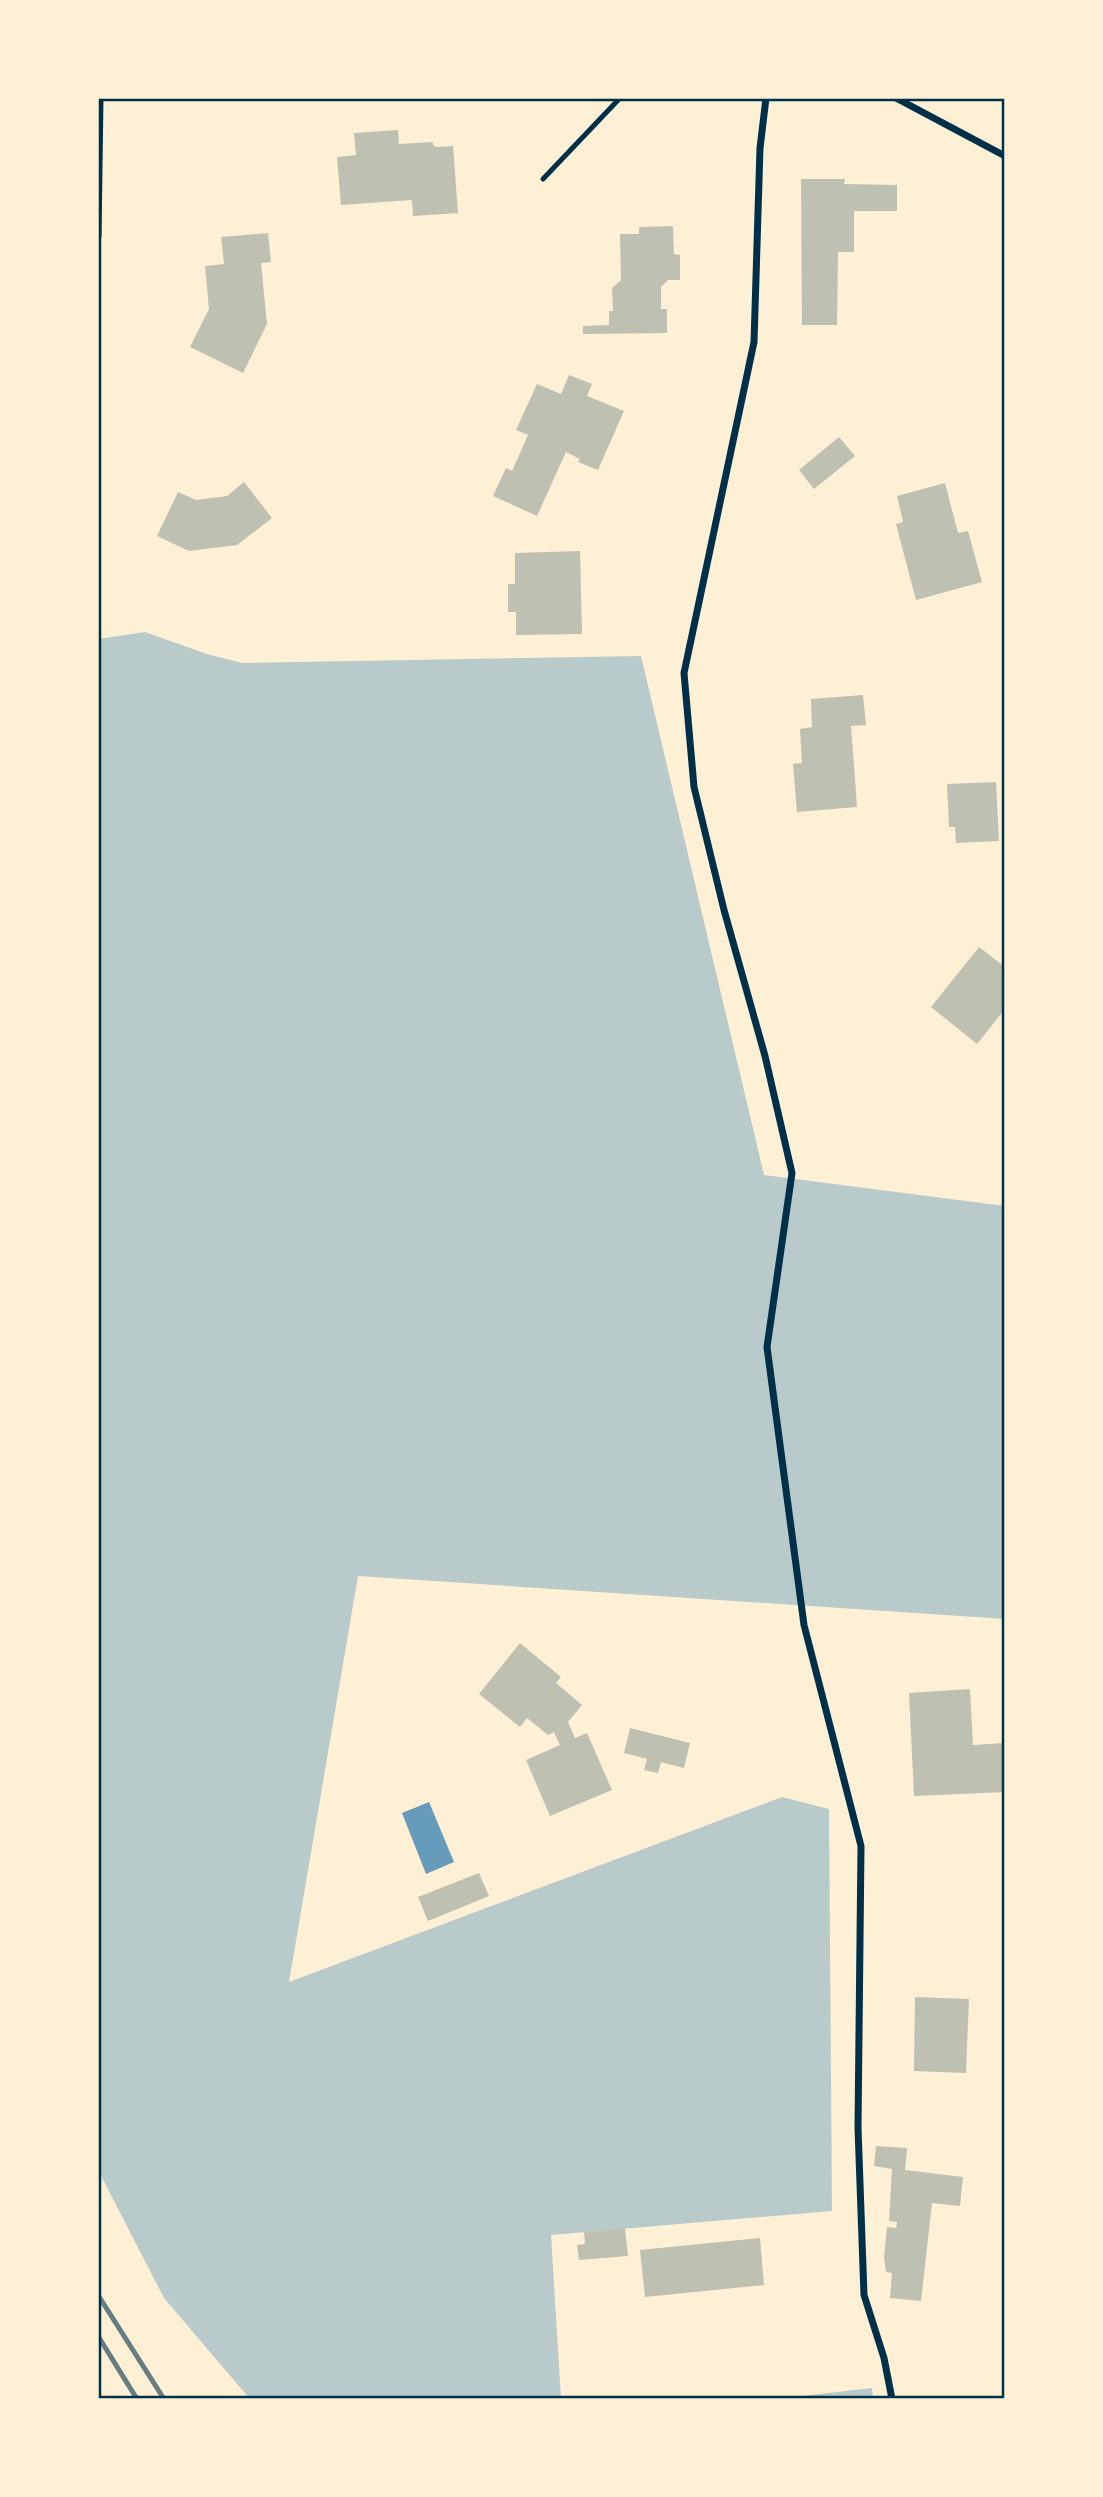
<svg xmlns="http://www.w3.org/2000/svg" width="1103" height="2497" viewBox="0 0 1103 2497" font-family="'Work Sans',sans-serif">
<style>
.green{fill:#b9caca}
.water{fill:#669bbc}
.building{fill:#bec0b2}
.lines{fill:none;stroke-linecap:round;stroke-linejoin:round}
.service{stroke:#003049;stroke-width:5}
.minor{stroke:#003049;stroke-width:7}
.rail{stroke:#657d81;stroke-width:5}
.neatline{fill:none;stroke:#003049;stroke-width:2.5}
</style>
<rect width="100%" height="100%" fill="#fdf0d5"/>
<path class="green" d="M145,632L207,654L242,663L641,656L764,1175L1005,1206V1619L358,1576L289,1982L782,1797L829,1809L832,2211L551,2235L561,2399H250L164,2298L98,2170V639Z
M872,2388L873,2399H776Z"/>
<path class="water" d="M429,1802L454,1862L426,1874L402,1813Z"/>
<path class="building" d="M398,130L399,144L432,142L435,147L453,146L458,213L413,216L412,200L341,205L337,157L356,155L354,133Z
M801,179H845L844,184L897,185V211H854V252H838L837,325H802Z
M673,226L674,254L680,255V280H668L661,287V309H667V333L583,334V326L609,325V311H613L612,288L621,280L620,234H639V227Z
M268,233L271,262L261,263L267,324L243,373L190,347L209,309L205,266L224,264L221,237Z
M569,375L592,384L587,396L624,411L598,470L578,462L580,459L566,452L537,516L493,496L506,468L512,471L528,435L516,430L537,384L561,394Z
M839,437L855,456L814,489L799,470Z
M244,482L272,518L237,545L189,551L157,536L178,492L196,500L227,496Z
M945,483L958,533L968,531L982,582L916,600L896,524L903,522L897,496Z
M580,551L582,634L516,635V612H508V584H515V553Z
M863,695L866,725L851,726L857,807L797,812L793,764L802,763L800,729L812,727L811,699Z
M996,782L999,841L956,843L955,827H949L947,784Z
M979,947L1005,967V994L1002,997L1005,1000V1009L977,1044L931,1007Z
M520,1643L561,1677L556,1683L582,1705L568,1722L575,1738L587,1733L612,1790L550,1816L526,1760L560,1745L554,1732L548,1735L527,1718L520,1727L479,1694Z
M970,1689L973,1745L1005,1743V1792L914,1796L909,1693Z
M630,1728L690,1743L684,1768L661,1762L658,1773L644,1770L647,1759L624,1753Z
M479,1873L489,1896L428,1921L418,1897Z
M915,1997L969,1999L966,2073L914,2071Z
M876,2146L907,2148L905,2170L963,2177L960,2206L932,2203L921,2301L890,2298L892,2273L886,2272L884,2257L887,2227L896,2228L897,2222L889,2221L892,2169L874,2166Z
M625,2228L628,2256L579,2260L577,2245L585,2244L584,2232Z
M760,2238L764,2285L645,2297L640,2250Z"/>
<g class="lines">
<path class="service" d="M543,179L620,98"/>
<path class="minor" d="M766,98L760,148L754,342L684,673L694,787L724,910L765,1056L792,1173L767,1347L804,1625L861,1846L858,2128L864,2295L884,2358L892,2399
M896,98L1005,156
M98,236L100,98"/>
<path class="rail" d="M98,2295L164,2399
M98,2336L137,2399"/>
</g>
<rect width="1103" height="2497" fill="none" stroke="#fdf0d5" stroke-width="200"/>
<rect x="100" y="100" width="903" height="2297" class="neatline"/>
</svg>
